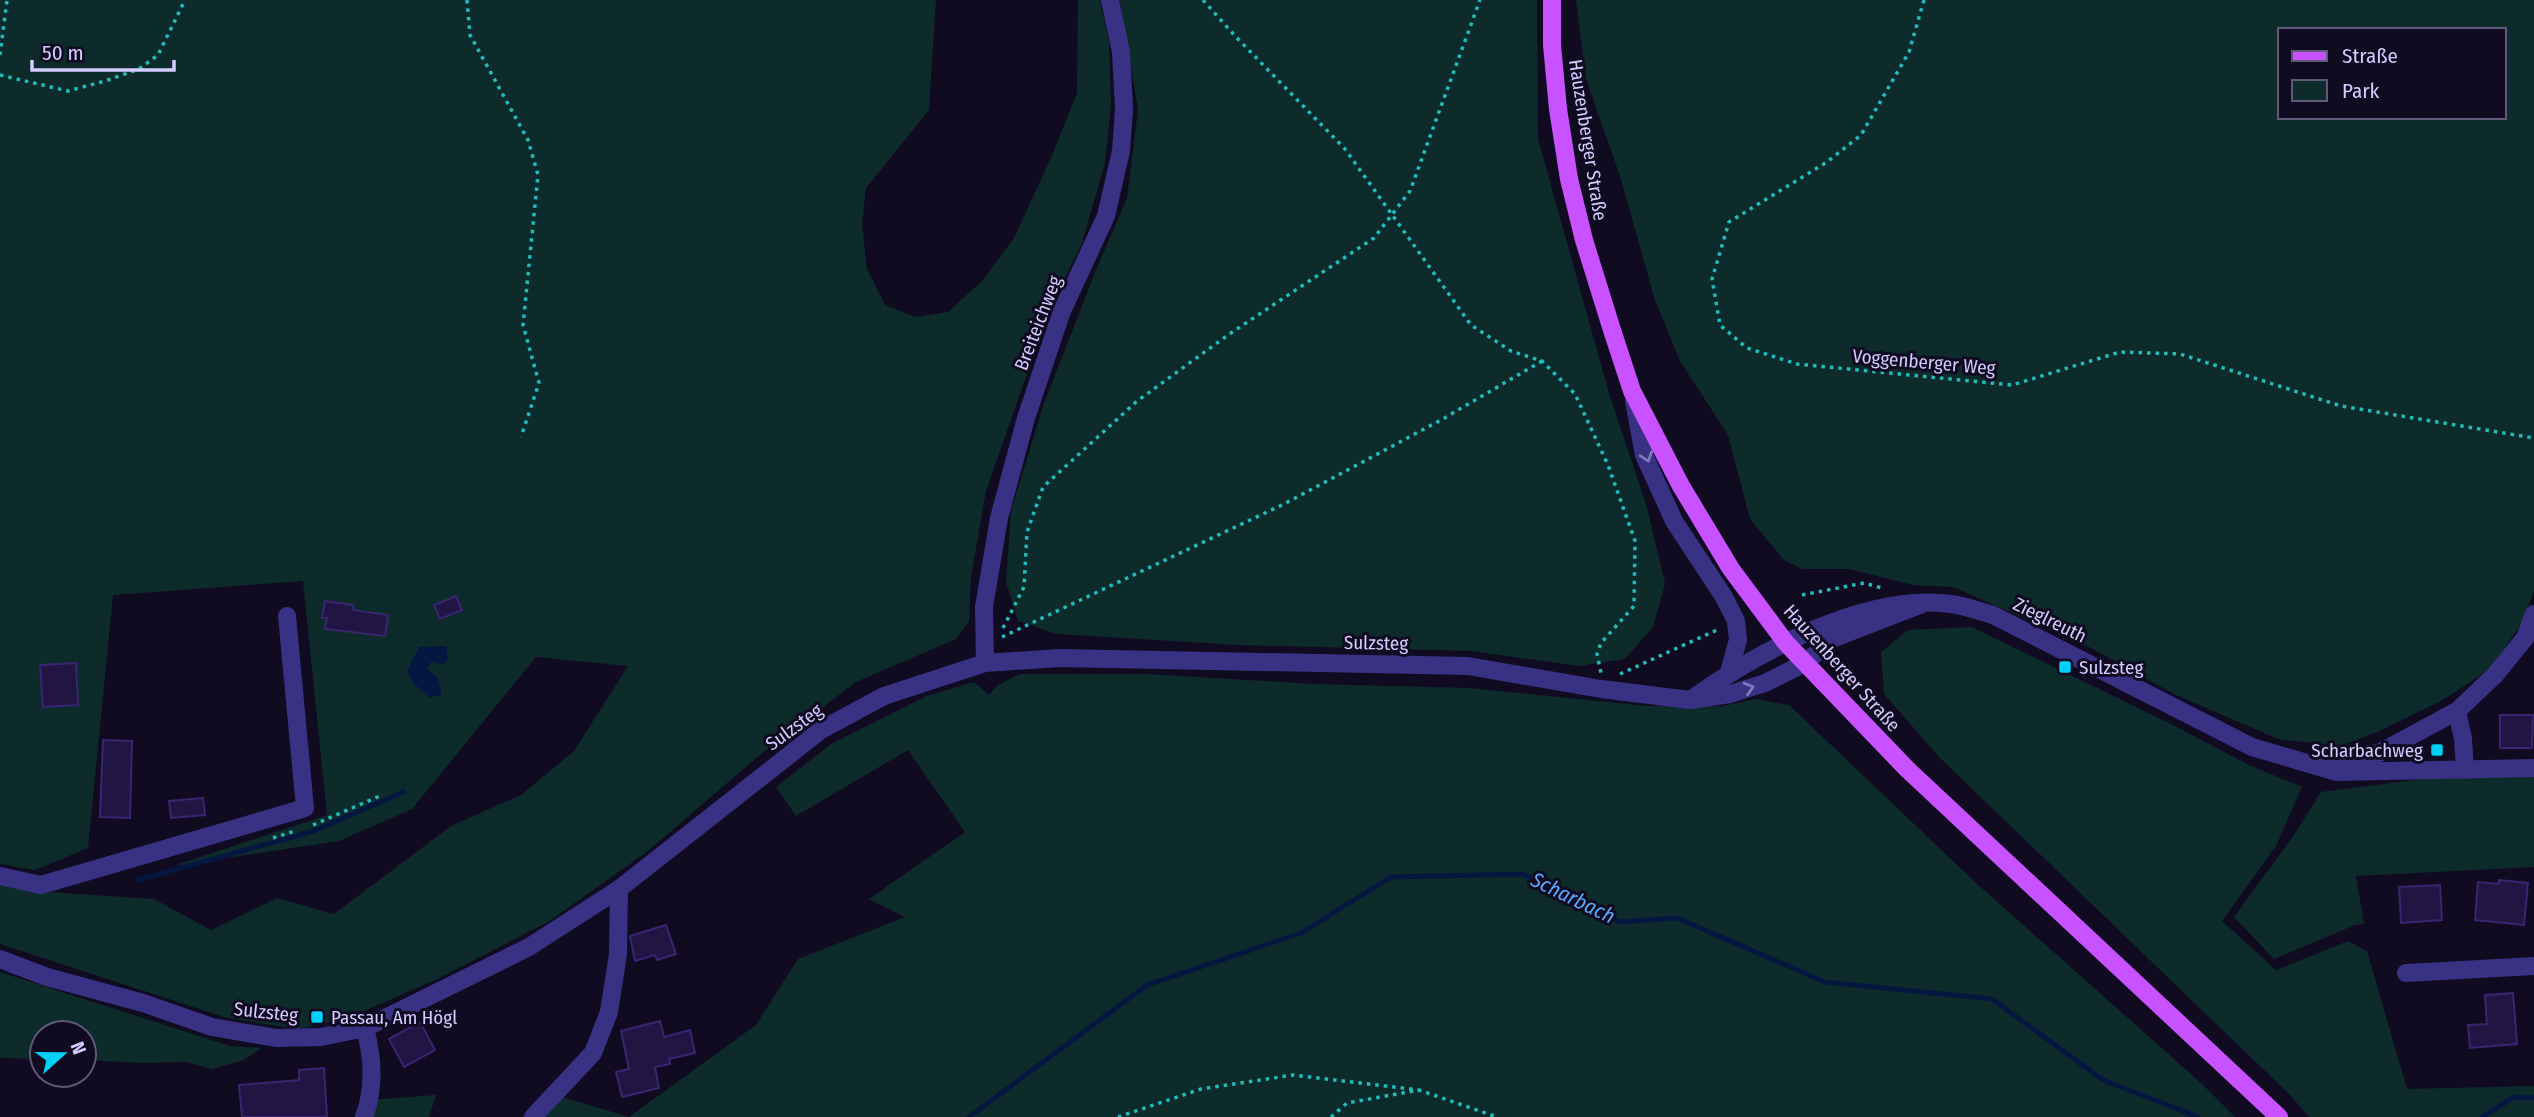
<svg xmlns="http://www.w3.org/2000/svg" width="2534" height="1117" viewBox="0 0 2534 1117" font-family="'Fira Sans Condensed',sans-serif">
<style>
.green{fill:#0e2b2b;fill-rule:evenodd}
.water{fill:#051740}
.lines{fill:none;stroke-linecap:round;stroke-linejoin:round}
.stream{stroke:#051740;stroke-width:5}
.building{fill:#211543;stroke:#392571;stroke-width:2}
.path{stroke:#23bbba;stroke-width:3.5;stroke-dasharray:3.5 5;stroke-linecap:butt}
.minor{stroke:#393284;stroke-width:18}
.major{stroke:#c852ff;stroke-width:18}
.oneway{stroke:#7f77bb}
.poi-dot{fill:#00d0f6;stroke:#100b21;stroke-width:2.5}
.labels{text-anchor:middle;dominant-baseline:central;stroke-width:6;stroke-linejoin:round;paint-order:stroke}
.street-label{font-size:19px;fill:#d4cbff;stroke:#100b21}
.poi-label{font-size:19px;fill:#d4cbff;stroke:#100b21;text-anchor:start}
.water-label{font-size:21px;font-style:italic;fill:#59a9ff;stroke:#100b21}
</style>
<rect width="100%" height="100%" fill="#100b21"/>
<path class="green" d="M0,0H936L929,110L866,188L862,224L867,269L885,305L916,317L948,312L982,281L1014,238L1053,153L1077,93L1078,0H1100L1109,41L1111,105L1105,163L1082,243L1049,311L986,491L971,577L969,621L956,639L856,682L756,758L648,851L548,922L433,981L346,1019L298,1029L227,1018L0,944V885L33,891L154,899L211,930L277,898L334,914L451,826L521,795L574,751L628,666L536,657L412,809L339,841L173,866L327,815L303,581L113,595L88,848L35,870L0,864Z
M1120,0H1537L1538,139L1609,393L1647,507L1665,584L1653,627L1625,659L1579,666L1471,651L1238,645L1057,634L1018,621L1006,582L1011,511L1044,403L1096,270L1127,198L1138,110Z
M1576,0H2534V591L2522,622L2492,668L2441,701L2377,732L2340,746L2278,739L2174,694L2091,648L1953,587L1913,585L1849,569H1802L1784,560L1750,519L1728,435L1680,361L1655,300L1620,176L1586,79ZM2280,30H2504V117H2280Z
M1972,627L2175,726L2249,765L2302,787L2276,846L2222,921L2276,970L2348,941L2367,951L2407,1089L2534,1086V1117H2309L2291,1096L1941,759L1884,694L1881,652L1908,630Z
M1020,674H1147L1314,684L1469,688L1647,706H1723L1755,699L1789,705L1975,882L2201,1083L2235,1117H546L562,1097L629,1117L756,1025L798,959L905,917L869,899L965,832L908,750L796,816L776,787L831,744L927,696L974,682L989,695L998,685Z
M2534,776V867L2356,876L2364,924L2355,925L2274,959L2234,917L2294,835L2321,792L2422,779Z
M0,972L230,1046L261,1048L244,1060L212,1069L186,1062L141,1063L84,1060V1033H42V1059L0,1058Z
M436,1095L429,1117H364L370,1100Z"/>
<path class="water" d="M446,646L448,660L443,665L431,662L427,669L438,678L442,694L430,698L413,683L407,671L419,647Z"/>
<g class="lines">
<path class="stream" d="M138,880L314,831L403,792
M969,1117L1147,985L1301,933L1391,877L1523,874L1620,922L1677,918L1825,982L1992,999L2103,1080L2198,1117
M2482,1117L2514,1097L2534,1098"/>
</g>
<path class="building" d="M456,596L462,610L440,619L434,605Z
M325,601L353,605V610L388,615L385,636L325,629L327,618H322Z
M76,663L78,705L43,707L40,665Z
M2500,715H2533L2532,748H2500Z
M103,740L132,741L130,818L100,817Z
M203,798L205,815L171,818L169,801Z
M2499,880L2528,883L2524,925L2475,920L2478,882L2499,884Z
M2440,885L2442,920L2401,923L2399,887Z
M666,925L676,954L657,960L655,955L635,961L630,936Z
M2513,993L2517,1044L2470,1048L2468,1025L2487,1024L2485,995Z
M660,1021L664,1037L690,1030L695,1053L669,1059L670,1064L655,1067L659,1088L622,1097L616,1072L629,1069L621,1031Z
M420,1022L435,1050L404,1067L389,1039Z
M324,1068L327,1117H242L239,1085L299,1080V1070Z"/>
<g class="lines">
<path class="path" d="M467,0L470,35L528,140L538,175L523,325L539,383L521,437
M1203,0L1236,37L1345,149L1471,325L1511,351L1542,361L1575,394L1608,465L1635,541L1634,606L1601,643L1597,654L1601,673
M1924,0L1909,52L1861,135L1827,162L1729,222L1712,279L1720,325L1747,348L1797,364L2012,385L2120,352L2180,354L2341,406L2534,438
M0,55L7,0
M0,75L68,91L105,81L139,69L158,55L185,0
M1802,595L1864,583L1882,588
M1003,628L1024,587L1027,532L1043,487L1136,402L1228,335L1374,238L1410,191L1480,0
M1002,637L1284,504L1441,420L1542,361
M1620,674L1717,630
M313,825L382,795
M273,838L295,831
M1118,1117L1201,1089L1293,1075L1419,1090
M1331,1117L1347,1103L1419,1090L1497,1117"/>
<path class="minor" d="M1634,401L1644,455L1674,521L1724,597L1736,621L1738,640L1729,672
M985,663L984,607L999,518L1026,418L1062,311L1106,216L1121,151L1124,109L1121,52L1110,0
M1693,698C1760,651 1867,592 1951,604C1965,606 1979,611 1993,615L2252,747L2337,772L2534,768
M2457,711L2463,739L2465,770
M2317,763L2379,753L2457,711L2495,675L2525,638L2534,614
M0,876L41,885L305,808L287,616
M0,959L47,977L143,1003L212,1027L276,1038L321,1037L365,1028L529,947L619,889L821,730L884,696L985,663L1060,658L1468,666L1601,689L1690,700L1730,694L1765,683L1805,663L1834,638L1922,604
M2406,973L2534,966
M364,1117C375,1088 373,1058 365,1028
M533,1117L593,1053L609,1012L618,954L619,889"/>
<path class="major" d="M1552,0V45L1558,109L1569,179L1584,240L1612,330L1632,391L1681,486L1731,569L1786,643L1907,769L2279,1117"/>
</g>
<defs><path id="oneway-chevron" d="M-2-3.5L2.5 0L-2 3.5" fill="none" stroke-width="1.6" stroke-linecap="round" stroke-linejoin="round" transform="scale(1.75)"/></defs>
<g class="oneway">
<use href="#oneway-chevron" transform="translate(1647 457) rotate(71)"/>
<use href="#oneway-chevron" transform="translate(1749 688) rotate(-17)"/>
</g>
<g class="poi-dot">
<rect x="2058" y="660" width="14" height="14" rx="3.5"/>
<rect x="2430" y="743" width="14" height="14" rx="3.5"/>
<rect x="310" y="1010" width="14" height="14" rx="3.5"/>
</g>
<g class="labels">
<g class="street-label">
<text transform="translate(1588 140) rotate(81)">Hauzenberger Straße</text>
<text transform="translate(1038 323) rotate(-69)">Breiteichweg</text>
<text transform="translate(1924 362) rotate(5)">Voggenberger Weg</text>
<text transform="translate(2050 620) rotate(26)">Zieglreuth</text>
<text transform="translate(1376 643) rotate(1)">Sulzsteg</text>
<text transform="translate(1842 668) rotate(48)">Hauzenberger Straße</text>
<text transform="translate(794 727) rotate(-36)">Sulzsteg</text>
<text transform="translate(266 1012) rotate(6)">Sulzsteg</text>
</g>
<g class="poi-label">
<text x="2079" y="667">Sulzsteg</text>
<text x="2423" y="750" text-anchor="end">Scharbachweg</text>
<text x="331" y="1017">Passau, Am Högl</text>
</g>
<g class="water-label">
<text transform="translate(1573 898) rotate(26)">Scharbach</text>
</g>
</g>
<rect x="2278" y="28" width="228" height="91" fill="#100b21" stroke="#5e587a" stroke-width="2"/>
<rect x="2292" y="51" width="35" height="10" fill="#c852ff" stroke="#5e587a" stroke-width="2"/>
<text x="2342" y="63" font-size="21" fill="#d4cbff">Straße</text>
<rect x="2292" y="80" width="35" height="21" fill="#0e2b2b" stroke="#5e587a" stroke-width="2"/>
<text x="2342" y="98" font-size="21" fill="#d4cbff">Park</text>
<g transform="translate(63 1054) rotate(69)"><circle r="33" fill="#100b21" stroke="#5e587a" stroke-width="2"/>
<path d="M0-5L12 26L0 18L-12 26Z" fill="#00d0f6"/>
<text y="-10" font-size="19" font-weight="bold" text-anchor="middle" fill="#d4cbff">N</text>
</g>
<path d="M32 60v10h142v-10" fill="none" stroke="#d4cbff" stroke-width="3.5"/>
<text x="42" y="60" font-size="21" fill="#d4cbff" stroke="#100b21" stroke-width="5" paint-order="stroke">50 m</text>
</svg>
